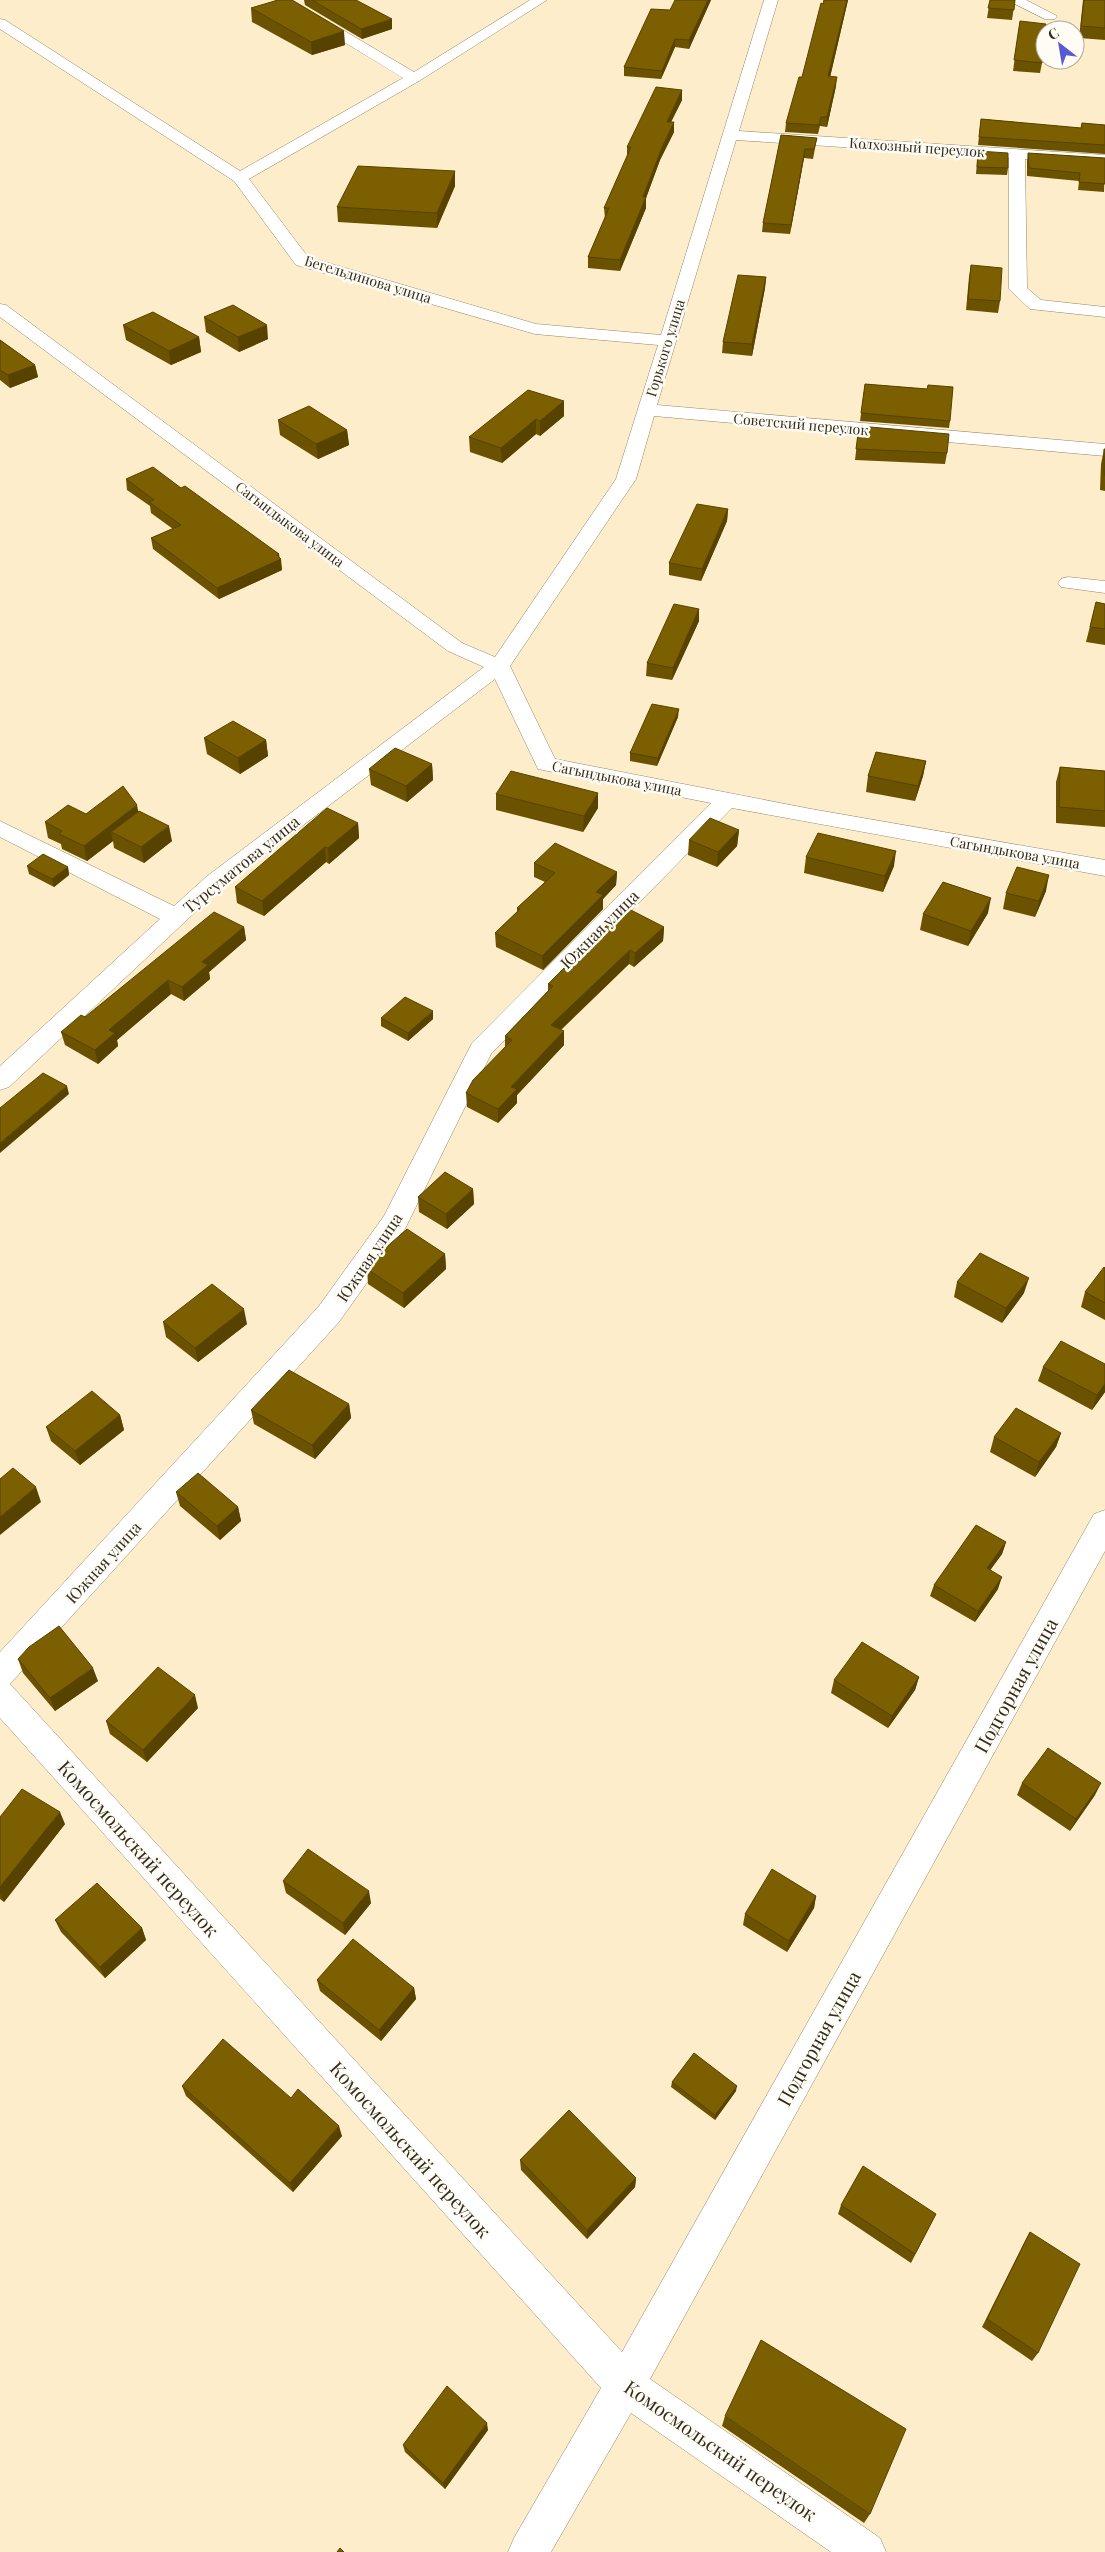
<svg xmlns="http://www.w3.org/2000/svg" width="1105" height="2552" viewBox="0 0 1105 2552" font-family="'Playfair Display',serif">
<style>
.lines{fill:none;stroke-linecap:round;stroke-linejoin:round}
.minor-casing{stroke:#958767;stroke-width:1}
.minor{fill:#fff;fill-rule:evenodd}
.wall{fill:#6b5200}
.shaded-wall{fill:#574200}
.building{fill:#7c5f00;stroke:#574200}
.labels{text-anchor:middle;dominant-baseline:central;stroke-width:5;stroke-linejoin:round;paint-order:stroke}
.far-street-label{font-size:14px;fill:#312c1e;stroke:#fffcf5}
.street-label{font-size:16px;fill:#312c1e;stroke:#fffcf5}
.near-street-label{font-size:19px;fill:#312c1e;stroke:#fffcf5}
</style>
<rect width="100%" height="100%" fill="#fdedca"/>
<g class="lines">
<g class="minor-casing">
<path id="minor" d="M275,0H292L414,72L530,0H547L419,81L249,179L308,257L536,324L661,335L764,0H778L739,131L1105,155V165L1025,159L1027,288L1041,300L1105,307V317L1030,309L1009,289V158L736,140L657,405L1105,444V456L654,416L636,479L510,666L555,759L811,809L1105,860V876L732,808L491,1054L405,1229L339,1322L10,1684L622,2352L1094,1514L1105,1510V1551L650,2379L880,2538L886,2552H831L631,2413L551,2552H508L514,2538L601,2388L0,1718V1652L319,1306L384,1216L472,1043L711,803L538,769L495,679L222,887L9,1087L0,1090V1066L160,919L0,837V821L174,906L206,877L484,667L448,651L0,317V304L6,305L462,643L495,657L616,479L658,345L535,334L296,265L234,181L0,29V19L5,20L240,171L403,78Z
M1007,0H1026L1057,16L1055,19H1045Z
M1068,577L1105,581V593L1061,587L1058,583L1061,579Z"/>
</g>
<use href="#minor" class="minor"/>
</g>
<path class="wall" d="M304,0H356L392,29L362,39L305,5Z
M711,0L689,49L675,47L661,79L624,76V67L670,10Z
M824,0H848L830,77L836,86L827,127L820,126L818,134L785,132L786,123L802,77Z
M990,0H1015L1012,20L987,18Z
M1083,0H1105V40L1079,38Z
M251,8L345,45L312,55L252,22Z
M1020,21L1042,63L1040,73L1013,71Z
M682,90V100L671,122L674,132L660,160L646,198V208L620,271L588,268V257L605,218L604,208L627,157V147Z
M981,119L1081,128L1082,123L1105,125V154L978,145Z
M781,135L817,138L813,159L804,158L790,234L762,232L763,223Z
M978,151L1008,168L1007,175L976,174Z
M1028,153L1105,158L1104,192L1078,190L1079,181L1027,176V161Z
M455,186L437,228L338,222L337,207Z
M971,265L1000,301L998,313L966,310L969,277Z
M766,277L765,288L752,356L722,353L723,342Z
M204,317L268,339L239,352L206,332Z
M123,325L199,337L201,352L171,365L126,340Z
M0,340L35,365L38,377L10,388L0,380Z
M865,384L927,389L950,421L949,428L860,421Z
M564,401V416L540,436L536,434L502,463L470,452L469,437Z
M278,420L347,430L349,445L318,459L280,435Z
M859,426L947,453L945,464L855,460Z
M1104,449H1105V491L1100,490L1101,464Z
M126,479L181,488L279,554L282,570L219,599L153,549L151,538L173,529L151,513L150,506L127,490Z
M728,509L727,521L701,581L669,575V563Z
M1096,602L1105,604V645L1086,642Z
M699,609V621L672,680L646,676L647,663Z
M678,717L657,766L630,761V753Z
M204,738L266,740L268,756L240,774L207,754Z
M926,761L923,776L915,801L866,792L868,776Z
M432,764L433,780L407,802L371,785L369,769Z
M1060,767L1105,771V827L1056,823V782Z
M496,794L598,808L583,832L496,810Z
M138,812L172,841L144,863L114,848L113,841L87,861L62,849L61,844L48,838L45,822L86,814Z
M358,823L359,838L329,864L326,862L264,916L237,903L235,887Z
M739,830L737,846L717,867L688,855L689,840Z
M806,857L894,866L883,892L804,873Z
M534,863L617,872L616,885L603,899V909L543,970L496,947L495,933L517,912V908L545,882L534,877Z
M27,866L68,867L69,875L54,887L29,874Z
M1046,891L1035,917L1003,909L1006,893Z
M988,913L968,946L920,930L923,914Z
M244,927L246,940L209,972L210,979L184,1001L171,994L117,1040L118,1046L98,1064L65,1045L61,1032L85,1017Z
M664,927L663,941L634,967L629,964L561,1030L564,1031V1045L517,1095V1103L498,1123L467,1107L466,1093L505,1047V1036L548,991V984Z
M381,1018L433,1019L408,1041L381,1026Z
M473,1189L474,1204L447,1229L419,1212L418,1197Z
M445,1254L446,1269L404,1308L368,1284L367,1269Z
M1105,1268V1320L1081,1307L1085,1292Z
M957,1282L1024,1293L1002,1323L954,1297Z
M163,1322L247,1324L198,1362L166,1337Z
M1105,1364V1392L1092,1410L1038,1381L1043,1367Z
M349,1404L351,1418L315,1459L254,1424L251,1410Z
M120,1415L124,1430L80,1465L51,1441L46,1427Z
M1061,1433L1056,1447L1035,1477L990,1452L994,1437Z
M176,1492L238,1507L241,1521L220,1540L180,1506Z
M1006,1542L1002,1554L990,1570L998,1589L975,1622L930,1596L934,1585Z
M18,1659L98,1681L55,1711L23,1673Z
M919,1677L915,1690L888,1728L831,1693L834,1680Z
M198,1708L147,1762L110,1734L106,1721Z
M1022,1783L1095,1795L1070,1831L1017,1795Z
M0,1817L65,1824L4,1902L0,1899Z
M283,1881L371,1903L345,1935L286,1893Z
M816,1896L814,1908L787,1952L743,1925L745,1914Z
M55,1920L142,1928L146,1940L105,1978L61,1932Z
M317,1980L414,1988L416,1999L381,2041L320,1991Z
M672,2082L736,2091L715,2120L671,2087Z
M182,2086L291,2098L342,2136L293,2192L186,2096Z
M520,2160L636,2178L635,2187L587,2239L521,2170Z
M841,2205L936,2214L911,2263L838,2214Z
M1030,2232L1038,2353L1032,2361L982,2327L1025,2241Z
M725,2416L870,2514L864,2523L722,2426Z
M488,2430L445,2489L405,2452L403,2445Z"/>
<path class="shaded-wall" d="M708,0H711L689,49V40Z
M847,0H848L828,86V76Z
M392,19V29L362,39L361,29Z
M344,31L345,45L312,55L311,42Z
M675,39V47L661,79L662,71Z
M837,77L836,86L827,127V117Z
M682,90V100L666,132L667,122Z
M674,122V132L660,160L646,198V208L620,271V260L643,197L661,150Z
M805,149L804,158L790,234L791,225Z
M455,171V186L437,228V213Z
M766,277L765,288L752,356V344Z
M267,325L268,339L239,352L238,337Z
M199,337L201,352L171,365L169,351Z
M35,365L38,377L10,388L8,375Z
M564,401V416L540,436V421Z
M536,419V434L502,463L501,448Z
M347,430L349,445L318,459L316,444Z
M728,509L727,521L701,581L702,569Z
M279,554V560L281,559L282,570L219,599L217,588Z
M699,609V621L672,680L673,668Z
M679,709L678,717L657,766L658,758Z
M266,740L268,756L240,774L238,758Z
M926,761L923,776L915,801L918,786Z
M432,764L433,780L407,802L406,786Z
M598,793V808L583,832L584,816Z
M137,805L140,821L111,832L113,841L87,861L84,846Z
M358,823L359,838L329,864L328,848Z
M169,826L172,841L144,863L141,847Z
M739,830L737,846L717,867L718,852Z
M325,847L326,862L264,916L262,901Z
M896,851L894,866L883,892L885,876Z
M68,867L69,875L54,887L52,879Z
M617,872L616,885L603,899V909L543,970L542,956L596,892Z
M1049,875L1046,891L1035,917L1039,901Z
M991,898L988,913L968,946L971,931Z
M244,927L246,940L209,972L210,979L184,1001L182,987L202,962Z
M664,927L663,941L634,967L635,953Z
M630,950L629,964L551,1039V1025Z
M168,980L171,994L117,1040L118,1046L98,1064L95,1050L109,1030Z
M433,1011V1019L408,1041V1033Z
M564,1031V1045L517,1095V1103L498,1123V1109L511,1087Z
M67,1086L69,1094L0,1153V1143Z
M473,1189L474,1204L447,1229L446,1214Z
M445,1254L446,1269L404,1308L403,1293Z
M1029,1278L1024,1293L1002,1323L1006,1308Z
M244,1309L247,1324L198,1362L195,1348Z
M1105,1384V1392L1092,1410L1097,1395Z
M349,1404L351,1418L315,1459L312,1445Z
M120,1415L124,1430L80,1465L75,1451Z
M1061,1433L1056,1447L1035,1477L1039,1462Z
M36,1487L41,1502L0,1535V1517Z
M238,1507L241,1521L220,1540L217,1526Z
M1006,1542L1002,1554L983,1580L987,1568Z
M1002,1577L998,1589L975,1622L978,1611Z
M93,1668L98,1681L55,1711L50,1698Z
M919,1677L915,1690L888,1728L892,1716Z
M195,1695L198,1708L147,1762L143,1750Z
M1101,1783L1095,1795L1070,1831L1076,1819Z
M60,1812L65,1824L4,1902L0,1894V1887Z
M369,1891L371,1903L345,1935L343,1923Z
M816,1896L814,1908L787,1952L789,1941Z
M142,1928L146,1940L105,1978L100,1967Z
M414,1988L416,1999L381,2041L379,2030Z
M737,2086L736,2091L715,2120V2115Z
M339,2126L342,2136L293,2192L290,2183Z
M636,2178L635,2187L587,2239V2230Z
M487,2423L488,2430L445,2489L443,2483Z"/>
<path class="building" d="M278,0H292L344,31L311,42L251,8Z
M312,0H356L392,19L361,29Z
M675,0H708L689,40L675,39L662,71L624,67L651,9L670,10Z
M824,0H847L828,76L837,77L827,117H821L819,125L786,123L799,77H802L821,3L823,4Z
M990,0H1015L1014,10L988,8Z
M1084,0H1105V28L1081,26Z
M1020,21L1046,24L1042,63L1014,60Z
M656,87L682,90L667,122H674L661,150L643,197H646L620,260L588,257L609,208H604L631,147H627Z
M981,119L1081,128L1082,123L1105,125V145L979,137Z
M781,135L817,138L814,149H805L791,225L763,223Z
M978,151L1008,153V168L977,167Z
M1028,153L1105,158V184L1079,182L1080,173L1029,168Z
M358,166L455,171L437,213L337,207Z
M971,265L1002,268L1000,301L968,299Z
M738,275L766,277L752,344L723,342Z
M233,305L267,325L238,337L204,317Z
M153,312L199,337L169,351L123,325Z
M0,340L35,365L8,375L0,370Z
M865,384L927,389L928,385L953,387L950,421L861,413Z
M528,390L564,401L540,421L536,419L501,448L469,437Z
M309,406L347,430L316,444L278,420Z
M859,426L949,434L947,453L856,449Z
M1104,449H1105V475H1104Z
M153,467L181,488L185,486L279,554L277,555L281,559L217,588L151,538L181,525L149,502L154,500L126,479Z
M697,504L728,509L702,569L669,563Z
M1096,602L1105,604V629L1090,627Z
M674,604L699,609L673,668L647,663Z
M652,704L679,709L658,758L630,753Z
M233,721L266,740L238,758L204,738Z
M395,748L432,764L406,786L369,769Z
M876,752L926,761L918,786L868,776Z
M1060,767L1105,771V811L1059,807Z
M511,771L598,793L584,816L496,794Z
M123,786L137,805L84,846L59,834L62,831L45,822L68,805L86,814Z
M327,808L358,823L328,848L325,847L262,901L235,887Z
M139,811L169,826L141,847L111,832Z
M710,818L739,830L718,852L689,840Z
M818,833L896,851L885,876L806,857Z
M555,843L617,872L596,892L603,895L542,956L495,933L520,909L517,908L555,873L534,863Z
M43,854L68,867L52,879L27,866Z
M1017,867L1049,875L1039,901L1006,893Z
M943,882L991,898L971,931L923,914Z
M625,907L664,927L635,953L630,950L551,1025L564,1031L511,1087L517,1089L498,1109L466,1093L473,1080L512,1040L505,1036L553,986L548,984Z
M214,912L244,927L202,962L208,965L182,987L168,980L109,1030L115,1033L95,1050L61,1032L81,1015L85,1017Z
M405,997L433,1011L408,1033L381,1018Z
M43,1073L67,1086L0,1143V1108Z
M445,1172L473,1189L446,1214L418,1197Z
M407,1229L445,1254L403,1293L367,1269L375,1257Z
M980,1253L1029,1278L1006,1308L957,1282Z
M1104,1267L1105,1268V1303L1085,1292Z
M212,1284L244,1309L195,1348L163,1322Z
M1061,1341L1105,1364V1384L1097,1395L1043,1367Z
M289,1370L349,1404L312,1445L251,1410Z
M92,1391L120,1415L75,1451L46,1427Z
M1016,1408L1061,1433L1039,1462L994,1437Z
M13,1468L36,1487L0,1517V1479Z
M198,1473L238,1507L217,1526L176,1492Z
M976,1525L1006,1542L987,1568L1002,1577L978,1611L934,1585Z
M59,1626L93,1668L50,1698L18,1659L29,1647Z
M862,1642L919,1677L892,1716L834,1680Z
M158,1667L195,1695L143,1750L106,1721Z
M1048,1748L1101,1783L1076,1819L1022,1783Z
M22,1789L60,1812L0,1887V1817Z
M308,1849L369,1891L343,1923L283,1881Z
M772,1869L816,1896L789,1941L745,1914Z
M97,1883L142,1928L100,1967L55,1920Z
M353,1939L414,1988L379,2030L317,1980Z
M223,2039L291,2098L298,2089L339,2126L290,2183L182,2086Z
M694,2053L737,2086L715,2115L672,2082Z
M569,2110L636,2178L587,2230L520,2160Z
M863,2166L936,2214L915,2254L841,2205Z
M1030,2232L1080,2264L1038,2353L987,2319Z
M761,2340L906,2429L870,2514L725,2416Z
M447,2386L487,2423L443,2483L403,2445Z
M340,2548L344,2552H337Z"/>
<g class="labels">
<g class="far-street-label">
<text transform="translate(917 147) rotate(4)">Колхозный переулок</text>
<text transform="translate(368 279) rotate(17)">Бегельдинова улица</text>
<text transform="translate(665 348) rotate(-73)">Горького улица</text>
<text transform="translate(801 424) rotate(5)">Советский переулок</text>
<text transform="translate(290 524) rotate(37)">Сагындыкова улица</text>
<text transform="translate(617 778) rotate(11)">Сагындыкова улица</text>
<text transform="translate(1015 852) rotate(10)">Сагындыкова улица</text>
</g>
<g class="street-label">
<text transform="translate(241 864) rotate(-39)">Турсуматова улица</text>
<text transform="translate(599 929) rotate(-45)">Южная улица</text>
<text transform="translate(369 1257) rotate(-56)">Южная улица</text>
<text transform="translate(103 1562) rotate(-48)">Южная улица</text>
</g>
<g class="near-street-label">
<text transform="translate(1015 1685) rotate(-61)">Подгорная улица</text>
<text transform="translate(139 1848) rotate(48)">Комосмольский переулок</text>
<text transform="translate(818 2038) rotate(-61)">Подгорная улица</text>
<text transform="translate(411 2149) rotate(48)">Комосмольский переулок</text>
<text transform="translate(721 2450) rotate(35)">Комосмольский переулок</text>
</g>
</g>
<g transform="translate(1060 45) rotate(329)"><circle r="24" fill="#fffcf5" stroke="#ada99f"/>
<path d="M0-4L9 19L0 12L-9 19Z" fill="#575ad1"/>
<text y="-8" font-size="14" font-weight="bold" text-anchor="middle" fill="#312c1e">С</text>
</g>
</svg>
